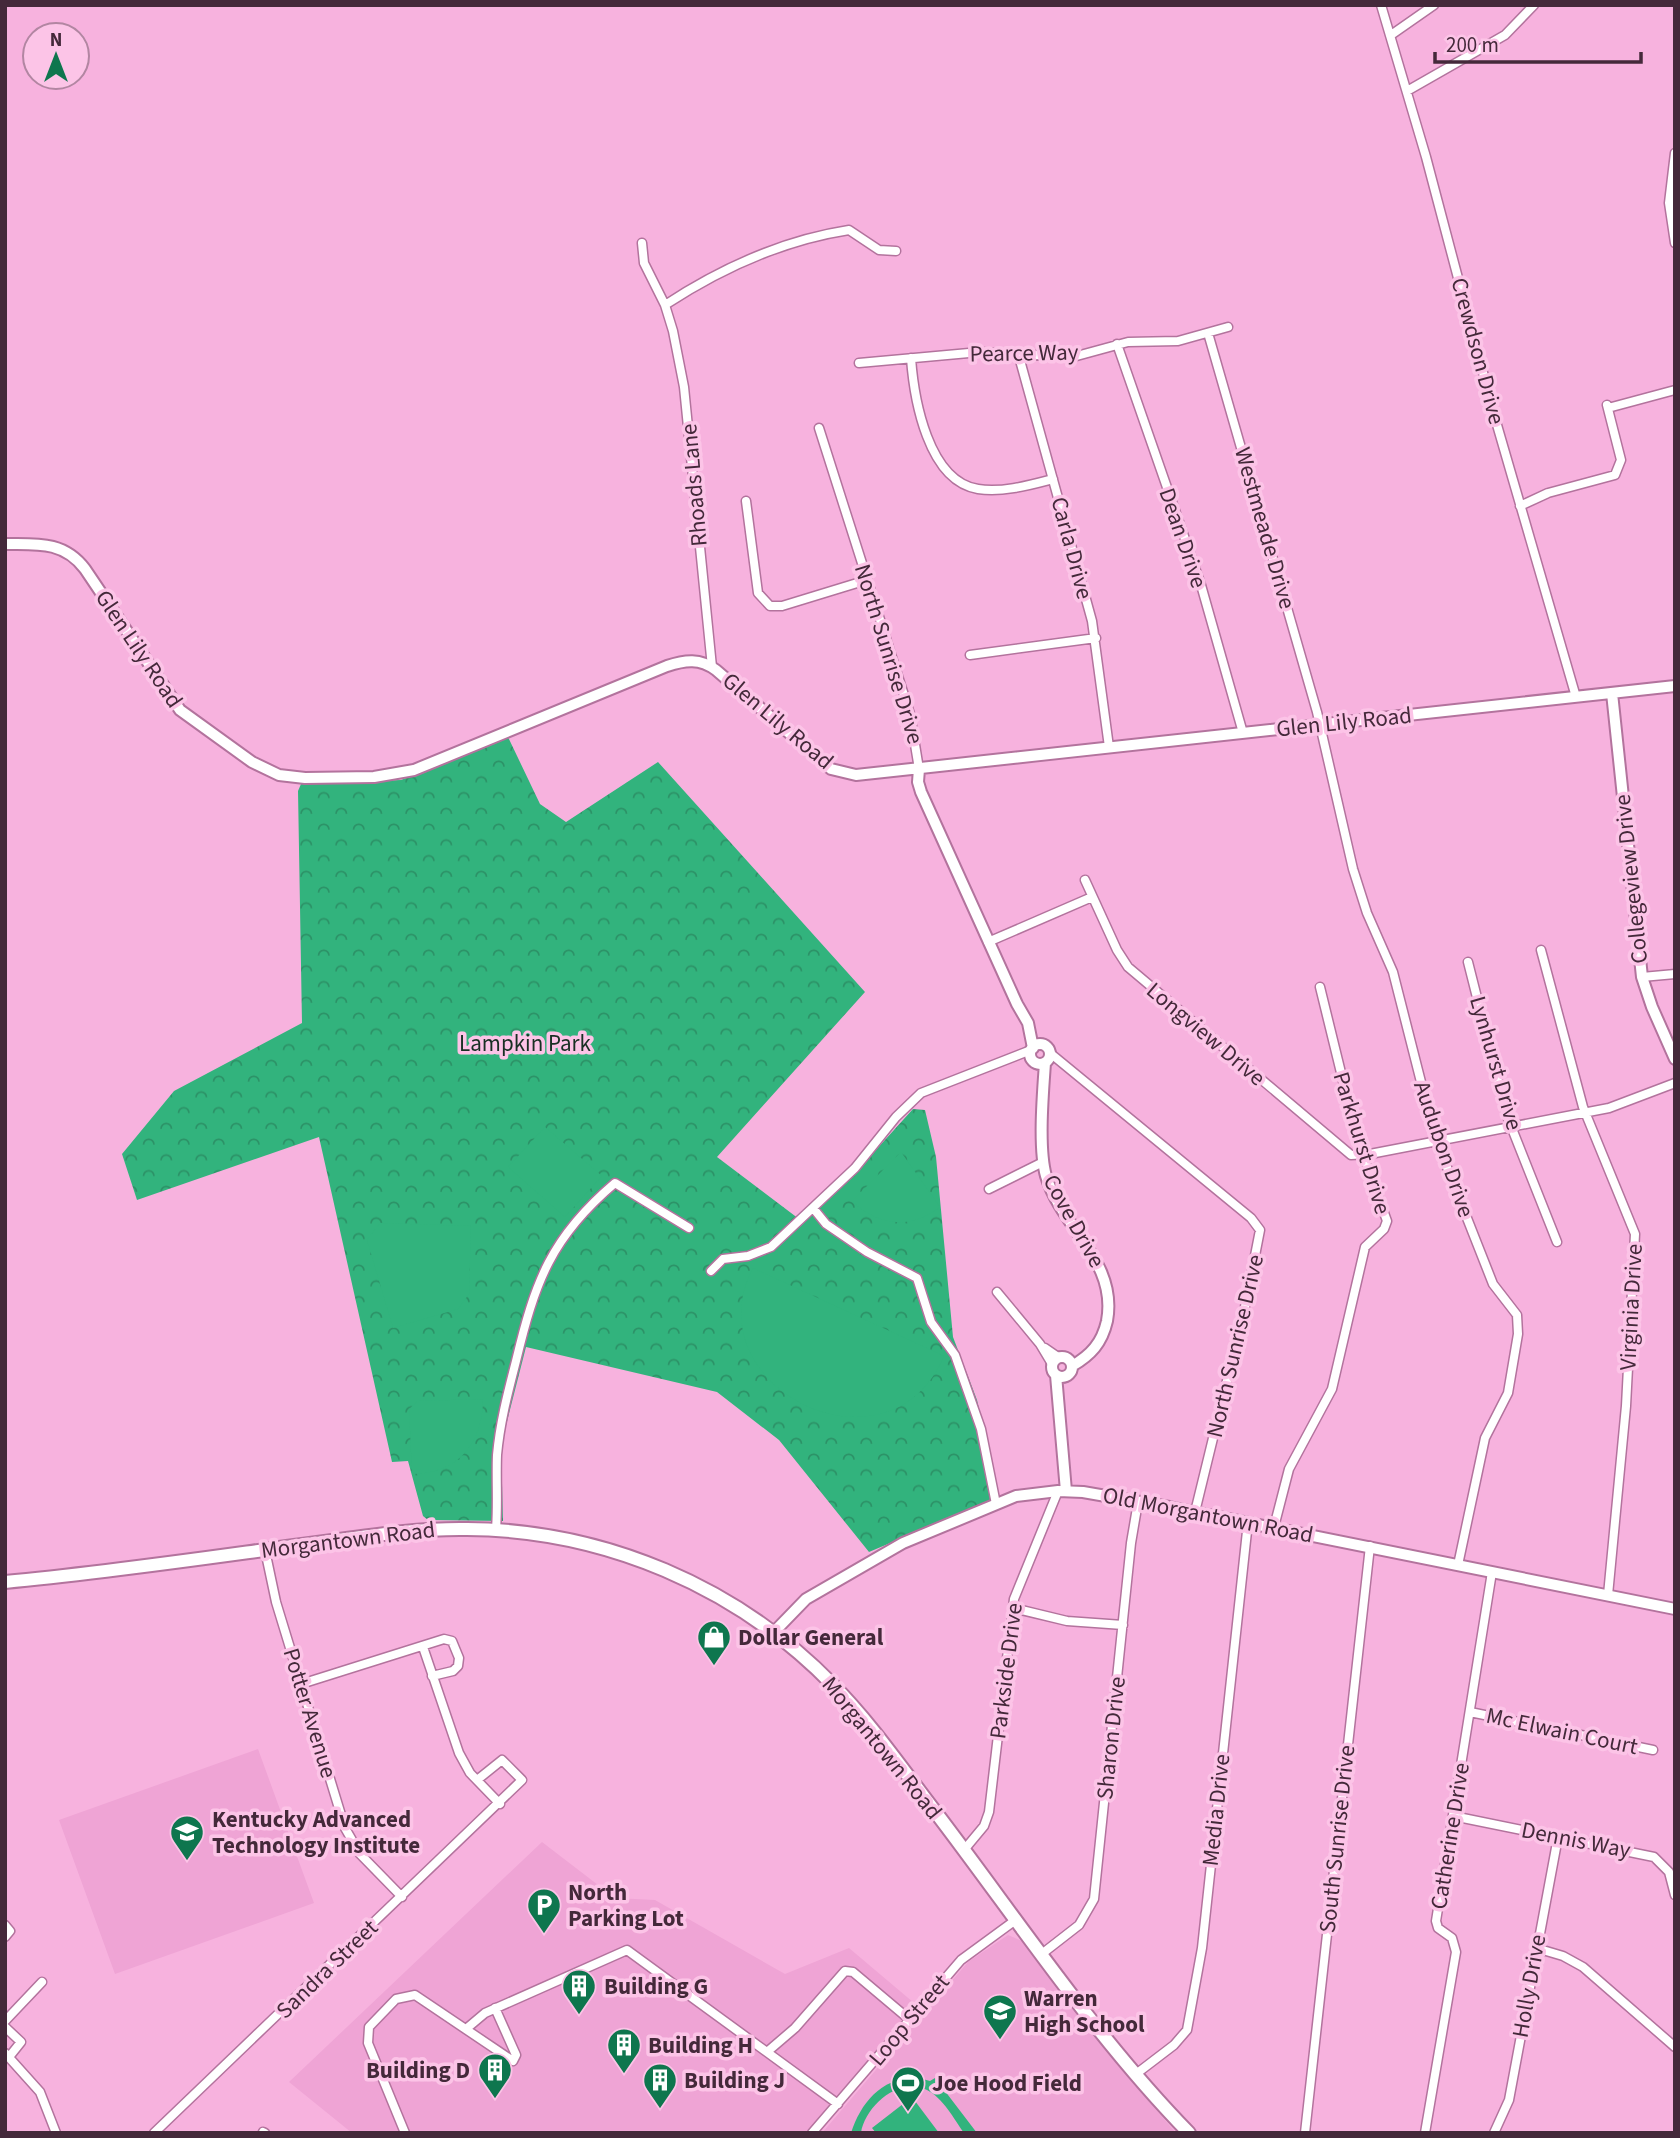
<svg xmlns="http://www.w3.org/2000/svg" width="1680" height="2138" viewBox="0 0 1680 2138" font-family="'Source Sans 3',sans-serif">
<style>
.built{fill:#efa4d5}
.park{fill:url(#park-crowns)}
.pitch{fill:#32b37d}
.lines{fill:none;stroke-linecap:round;stroke-linejoin:round}
.minor-casing{stroke:#b3739d;stroke-width:11}
.tertiary-casing{stroke:#b3739d;stroke-width:14}
.primary-casing{stroke:#b3739d;stroke-width:16}
.minor{stroke:#fff;stroke-width:8}
.tertiary{stroke:#fff;stroke-width:10}
.primary{stroke:#fff;stroke-width:12}
.labels{text-anchor:middle;dominant-baseline:central;stroke-width:7;stroke-linejoin:round;paint-order:stroke}
.street-label{font-size:23px;fill:#44293a;stroke:#fcc4e7}
.park-label{font-size:23px;fill:#182f23;stroke:#fcc4e7}
.poi-label{font-size:23px;font-weight:bold;fill:#44293a;stroke:#fcc4e7;text-anchor:start}
</style>
<defs>
<pattern id="park-crowns" width="20" height="18" patternUnits="userSpaceOnUse" patternTransform="scale(1.75)"><rect width="20" height="18" fill="#32b37d"/><path d="M2 6a3 3 0 1 1 6 0M12 15a3 3 0 1 1 6 0" fill="none" stroke="#2c9267"/></pattern>
</defs>
<rect width="100%" height="100%" fill="#f7b2de"/>
<path class="built" d="M258,1749L314,1903L115,1974L59,1820Z
M542,1842L615,1898L655,1900L785,1974L849,1948L920,2008L812,2133H352L289,2082Z
M1008,1935L1022,1941L1119,2067L1176,2133H822L968,1962Z"/>
<path class="park" d="M508,737L540,804L566,822L658,762L865,992L717,1157L803,1222L845,1184L913,1109L925,1110L936,1157L953,1337L977,1400L999,1497L869,1552L779,1440L717,1392L526,1347L501,1445L503,1521L428,1520L423,1516L408,1461L392,1462L319,1137L137,1200L122,1154L174,1091L302,1023L298,791L301,784L401,780Z"/>
<path class="pitch" d="M545,1127L602,1176L565,1217L508,1167Z
M901,1152L940,1207C911,1230 878,1226 852,1201Z
M380,1223L471,1226L469,1294L458,1309L393,1328L367,1240Z
M753,1268L944,1356C889,1485 691,1387 753,1268Z
M483,1399C483,1443 458,1474 412,1474L409,1409L418,1401Z
M915,2077L930,2081L935,2078L977,2133H964C954,2119 943,2098 927,2090C899,2076 865,2106 861,2133H851C861,2103 880,2079 915,2077Z
M912,2097L939,2133H876L872,2128Z"/>
<g class="lines">
<g class="minor-casing">
<path id="minor" d="M1381,5L1426,157L1495,418L1576,697
M1391,35L1434,5
M1407,91L1505,35L1534,5
M1675,153L1669,203L1675,243
M642,243L644,263L665,305L673,331L684,387L712,667
M665,305C720,269 784,240 849,230L879,250L896,251
M1208,333L1317,712L1353,869L1367,913L1393,972L1435,1137L1493,1284L1517,1315L1518,1334L1508,1393L1485,1438L1458,1565
M1117,344L1201,585L1243,733
M1018,353L1092,621L1109,747
M911,358C914,399 928,481 978,489C1002,493 1030,485 1053,479
M859,363L980,352L1073,357L1128,342L1178,341L1228,327
M1608,408L1675,390
M819,428L910,714L919,769
M746,501L758,593L770,606H782L867,580
M1520,506L1548,493L1615,475L1621,460L1607,405
M970,655L1096,638
M1085,880L1117,950L1128,967L1351,1155L1370,1154L1609,1108L1675,1083
M988,942L1092,897
M1541,950L1583,1107L1635,1234L1626,1406L1608,1595
M1468,962L1507,1116L1557,1242
M1642,977L1675,974
M1050,1053L1251,1218L1260,1230L1245,1307L1195,1512
M989,1189L1043,1162
M813,1208L826,1224L867,1252L917,1278L931,1322L955,1355L981,1429L996,1504
M711,1271L723,1259L748,1256L771,1247L855,1168L896,1117L921,1093L1031,1050
M997,1292L1040,1344L1052,1364
M1045,1348L1058,1357
M1274,1527L1289,1469L1332,1389L1365,1247L1384,1229L1387,1221L1357,1138L1320,987
M496,1529C498,1504 496,1480 497,1455C500,1422 508,1392 516,1361C535,1282 551,1237 615,1183L689,1228
M265,1550L276,1602L345,1828L360,1854L402,1897
M1013,1608L1067,1621L1123,1625
M423,1647L459,1753L470,1773L500,1804
M301,1684L444,1639L452,1641L459,1658L458,1666L453,1671L432,1676
M1470,1712L1653,1750
M1453,1816L1654,1857L1669,1872L1675,1895
M964,1850L984,1826L989,1812L1014,1599L1058,1491
M5,1925L10,1931L5,1937
M1536,1948L1563,1956L1583,1967L1675,2047
M1043,1953L1079,1925L1094,1899L1131,1543L1138,1502
M5,2021L42,1982
M5,2027L21,2042L9,2057
M466,2029L485,2013L627,1950L838,2104
M767,2052L795,2028L845,1971L853,1972L910,2020
M5,2053L40,2092L56,2133
M1136,2074L1174,2045L1187,2030L1202,1948L1248,1522
M263,2132L265,2133
M154,2133L522,1780L502,1760L477,1780
M405,2133L368,2043L369,2027L396,1999L415,1995L513,2061L516,2055L495,2008
M812,2133L961,1960L1017,1919
M1305,2133L1370,1546
M1425,2133L1456,1952L1452,1938L1438,1928L1436,1921L1492,1572
M1494,2133L1509,2100L1558,1837"/>
</g>
<g class="tertiary-casing">
<path id="tertiary" d="M5,544C37,544 64,541 85,569L180,710L252,762L279,775L305,778L374,777L414,770L667,666C685,660 700,658 716,670L831,769L856,775L1675,686
M1612,693L1642,977L1652,1007L1675,1059
M919,769L918,782L921,792L1017,1004L1028,1023L1033,1048
M1030 1054a10 10 0 1 1 20 0a10 10 0 1 1-20 0Z
M1045,1063C1043,1092 1038,1148 1046,1176C1062,1229 1118,1261 1107,1321C1102,1343 1091,1355 1072,1366
M1052 1367a10 10 0 1 1 20 0a10 10 0 1 1-20 0Z
M1056,1375L1066,1491
M774,1632L806,1599L903,1543L1016,1496L1058,1491L1083,1492L1169,1507L1675,1609"/>
</g>
<g class="primary-casing">
<path id="primary" d="M5,1582C102,1573 198,1559 294,1546C351,1539 409,1528 467,1529C604,1530 736,1586 832,1684C871,1723 903,1770 937,1814C1017,1919 1096,2038 1189,2133"/>
</g>
<use href="#minor" class="minor"/>
<use href="#tertiary" class="tertiary"/>
<use href="#primary" class="primary"/>
</g>
<defs>
<g id="shop-pin" transform="scale(1.75)"><path d="M0 17L-7.5 6A9.5 9.5 0 1 1 7.5 6Z" fill="#0e764e" stroke="#fcc4e7"/><path d="M-5-2.5h2.3a2.7 3.5 0 0 1 5.4 0H5L5.5 6h-11ZM-1.5-2.5h3a1.5 2.3 0 0 0-3 0Z" fill="#fff"/></g>
<g id="university-pin" transform="scale(1.75)"><path d="M0 17L-7.5 6A9.5 9.5 0 1 1 7.5 6Z" fill="#0e764e" stroke="#fcc4e7"/><path d="M0-5L7-2L0 1L-7-2ZM-4 1L0 2.5L4 1V4Q0 6-4 4Z" fill="#fff"/></g>
<g id="parking-pin" transform="scale(1.75)"><path d="M0 17L-7.5 6A9.5 9.5 0 1 1 7.5 6Z" fill="#0e764e" stroke="#fcc4e7"/><path d="M-3.5-5.5H1a3.5 3.5 0 0 1 0 7H-1V5.5H-3.5ZM-1-3.4V-.6H.8a1.4 1.4 0 0 0 0-2.8Z" fill="#fff"/></g>
<g id="building-pin" transform="scale(1.75)"><path d="M0 17L-7.5 6A9.5 9.5 0 1 1 7.5 6Z" fill="#0e764e" stroke="#fcc4e7"/><path d="M-4-6H4V6H1V3H-1V6H-4ZM-2.5-4.3h1.7v1.8h-1.7ZM.8-4.3h1.7v1.8H.8ZM-2.5-1h1.7V.8h-1.7ZM.8-1h1.7V.8H.8Z" fill="#fff"/></g>
<g id="school-pin" transform="scale(1.75)"><path d="M0 17L-7.5 6A9.5 9.5 0 1 1 7.5 6Z" fill="#0e764e" stroke="#fcc4e7"/><path d="M0-5L7-2L0 1L-7-2ZM-4 1L0 2.5L4 1V4Q0 6-4 4Z" fill="#fff"/></g>
<g id="stadium-pin" transform="scale(1.75)"><path d="M0 17L-7.5 6A9.5 9.5 0 1 1 7.5 6Z" fill="#0e764e" stroke="#fcc4e7"/><path d="M0-5a6.5 5 0 1 0 0 10a6.5 5 0 1 0 0-10ZM-3.5-1.8h7v3.6h-7Z" fill="#fff"/></g>
</defs>
<g fill-rule="evenodd">
<use href="#shop-pin" x="714" y="1637"/>
<use href="#university-pin" x="187" y="1832"/>
<use href="#parking-pin" x="544" y="1905"/>
<use href="#building-pin" x="579" y="1986"/>
<use href="#school-pin" x="1000" y="2011"/>
<use href="#building-pin" x="624" y="2045"/>
<use href="#building-pin" x="495" y="2070"/>
<use href="#building-pin" x="660" y="2080"/>
<use href="#stadium-pin" x="908" y="2083"/>
</g>
<g class="labels">
<g class="street-label">
<text transform="translate(1478 351) rotate(75)">Crewdson Drive</text>
<text transform="translate(1024 353) rotate(-1)">Pearce Way</text>
<text transform="translate(694 485) rotate(-95)">Rhoads Lane</text>
<text transform="translate(1265 528) rotate(74)">Westmeade Drive</text>
<text transform="translate(1183 538) rotate(71)">Dean Drive</text>
<text transform="translate(1072 548) rotate(75)">Carla Drive</text>
<text transform="translate(139 649) rotate(56)">Glen Lily Road</text>
<text transform="translate(889 654) rotate(73)">North Sunrise Drive</text>
<text transform="translate(778 721) rotate(40)">Glen Lily Road</text>
<text transform="translate(1344 722) rotate(-6)">Glen Lily Road</text>
<text transform="translate(1631 879) rotate(-96)">Collegeview Drive</text>
<text transform="translate(1206 1034) rotate(40)">Longview Drive</text>
<text transform="translate(1496 1063) rotate(74)">Lynhurst Drive</text>
<text transform="translate(1362 1143) rotate(73)">Parkhurst Drive</text>
<text transform="translate(1444 1149) rotate(71)">Audubon Drive</text>
<text transform="translate(1074 1221) rotate(61)">Cove Drive</text>
<text transform="translate(1631 1307) rotate(-87)">Virginia Drive</text>
<text transform="translate(1235 1346) rotate(-77)">North Sunrise Drive</text>
<text transform="translate(1208 1515) rotate(11)">Old Morgantown Road</text>
<text transform="translate(348 1540) rotate(-7)">Morgantown Road</text>
<text transform="translate(1006 1671) rotate(-83)">Parkside Drive</text>
<text transform="translate(310 1713) rotate(73)">Potter Avenue</text>
<text transform="translate(1562 1731) rotate(12)">Mc Elwain Court</text>
<text transform="translate(1111 1738) rotate(-84)">Sharon Drive</text>
<text transform="translate(882 1748) rotate(51)">Morgantown Road</text>
<text transform="translate(1216 1810) rotate(-84)">Media Drive</text>
<text transform="translate(1450 1836) rotate(-81)">Catherine Drive</text>
<text transform="translate(1337 1839) rotate(-84)">South Sunrise Drive</text>
<text transform="translate(1576 1840) rotate(11)">Dennis Way</text>
<text transform="translate(327 1969) rotate(-44)">Sandra Street</text>
<text transform="translate(1529 1986) rotate(-80)">Holly Drive</text>
<text transform="translate(909 2020) rotate(-50)">Loop Street</text>
</g>
<g class="park-label">
<text x="525" y="1043">Lampkin Park</text>
</g>
<g class="poi-label">
<text x="738" y="1637">Dollar General</text>
<text x="212" y="1819">Kentucky Advanced<tspan x="212" dy="26">Technology Institute</tspan></text>
<text x="568" y="1892">North<tspan x="568" dy="26">Parking Lot</tspan></text>
<text x="604" y="1986">Building G</text>
<text x="1024" y="1998">Warren<tspan x="1024" dy="26">High School</tspan></text>
<text x="648" y="2045">Building H</text>
<text x="470" y="2070" text-anchor="end">Building D</text>
<text x="684" y="2080">Building J</text>
<text x="932" y="2083">Joe Hood Field</text>
</g>
</g>
<rect width="1680" height="2138" fill="none" stroke="#44293a" stroke-width="14"/>
<g transform="translate(56 56)"><circle r="33" fill="#fcc4e7" stroke="#b286a2" stroke-width="2"/>
<path d="M0-5L12 26L0 18L-12 26Z" fill="#0e764e"/>
<text y="-10" font-size="19" font-weight="bold" text-anchor="middle" fill="#44293a">N</text>
</g>
<path d="M1435 52v10h206v-10" fill="none" stroke="#44293a" stroke-width="3.5"/>
<text x="1446" y="52" font-size="21" fill="#44293a" stroke="#fcc4e7" stroke-width="5" paint-order="stroke">200 m</text>
</svg>
